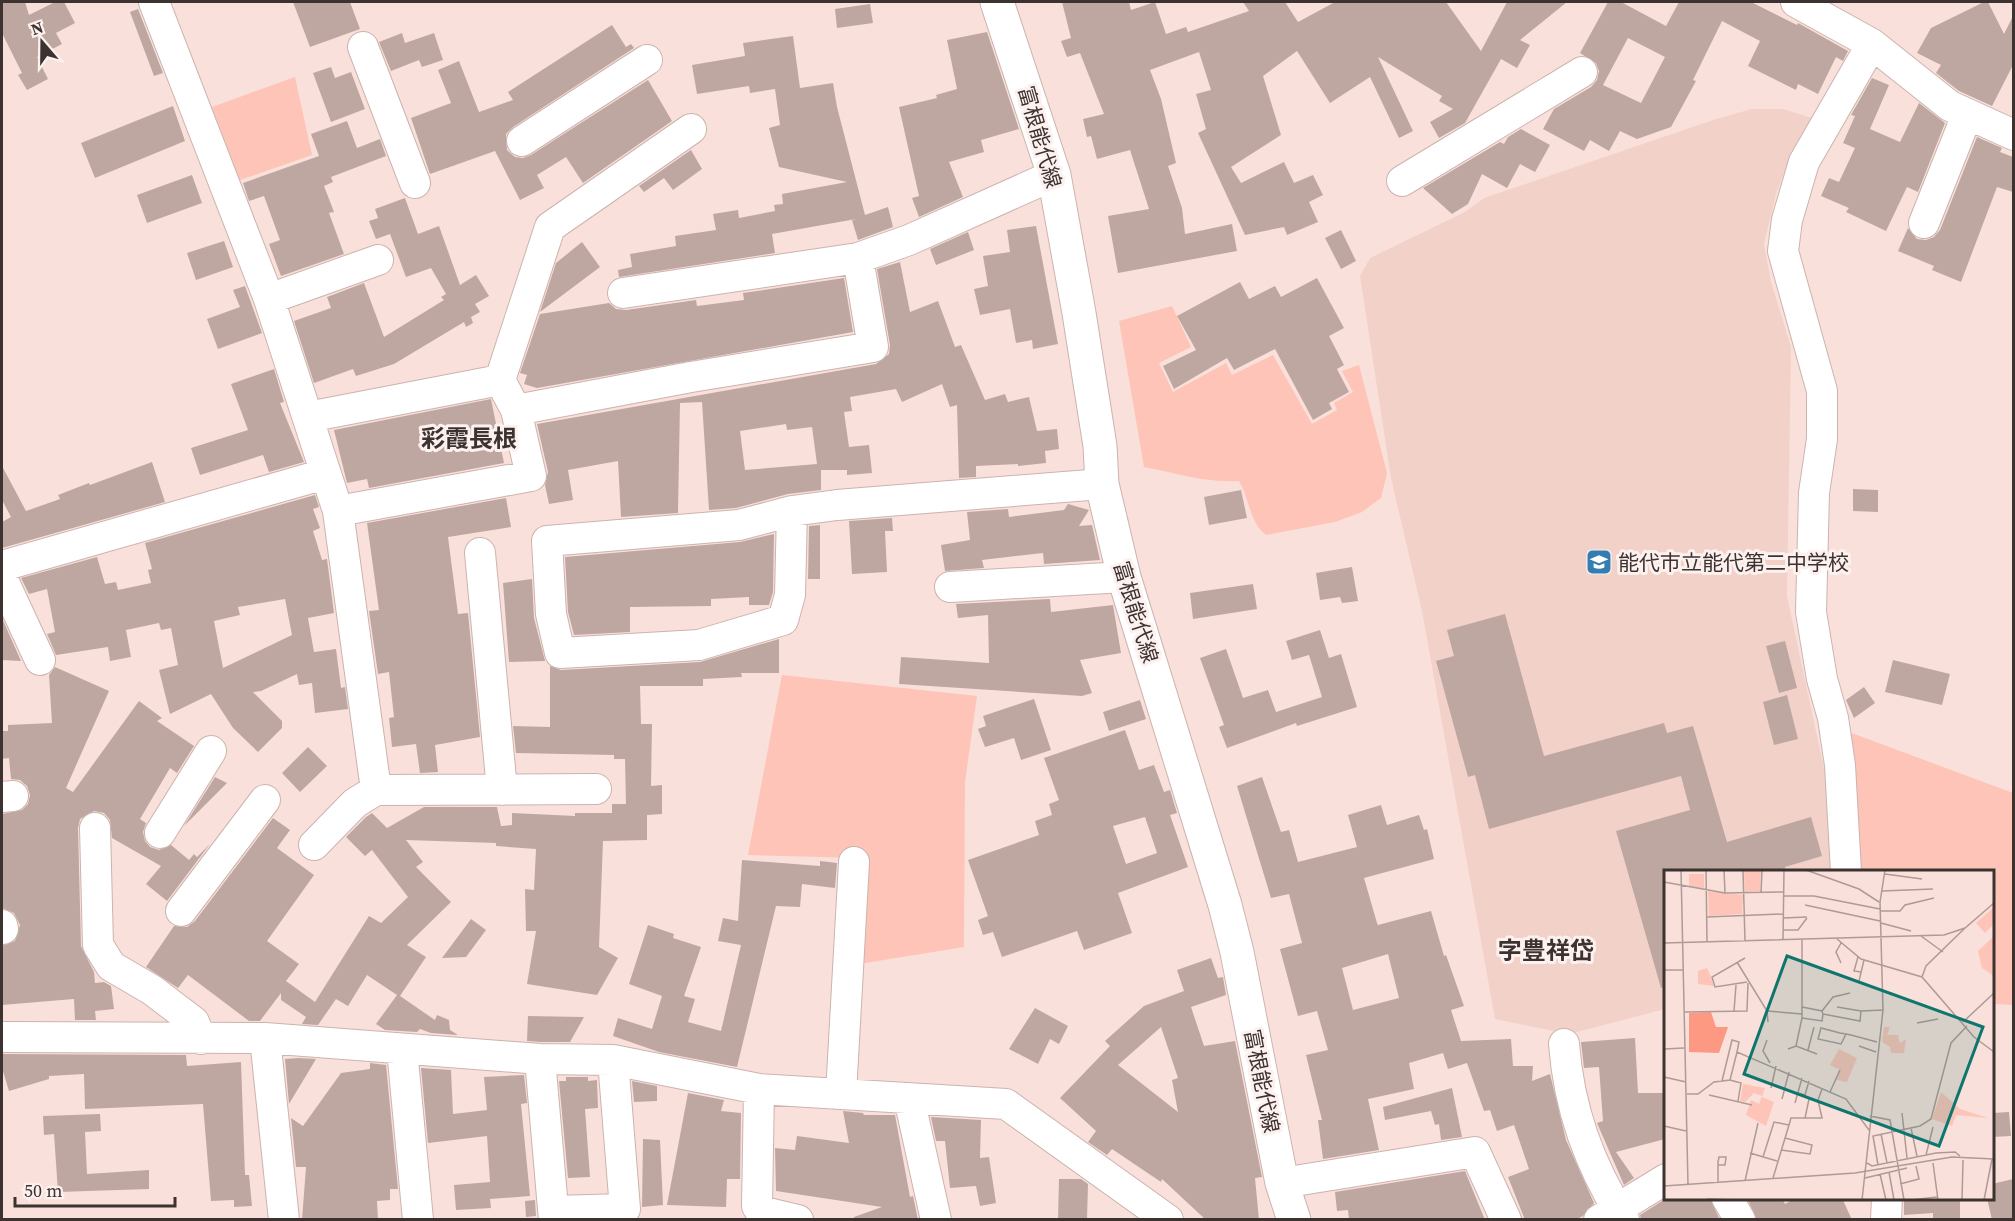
<svg xmlns="http://www.w3.org/2000/svg" width="2015" height="1221" viewBox="0 0 2015 1221" font-family="'Source Serif 4','Noto Sans JP',serif">
<style>
.built{fill:#f2d1c9}
.green{fill:#fdc4b7}
.building{fill:#bfa7a1;fill-rule:evenodd}
.lines{fill:none;stroke-linecap:round;stroke-linejoin:round}
.minor-casing{stroke:#ccb3ae;stroke-width:32}
.major-casing{stroke:#ccb3ae;stroke-width:35}
.minor{stroke:#fff;stroke-width:30}
.major{stroke:#fff;stroke-width:33}
.labels{text-anchor:middle;dominant-baseline:central;stroke-width:6;stroke-linejoin:round;paint-order:stroke}
.street-label{font-size:21px;fill:#3c3230;stroke:#fcf1ef}
.poi-label{font-size:21px;fill:#3c3230;stroke:#fcf1ef;text-anchor:start}
.quarter-label{font-size:24px;font-weight:bold;fill:#3c3230;stroke:#fcf1ef}
.inset-road{fill:none;stroke:#ae9a96;stroke-width:1.5}
.view{fill:#0f766e;fill-opacity:0.15;stroke:#0f766e;stroke-width:3}
.inset-edge{fill:none;stroke:#3c3230;stroke-width:3}
</style>
<rect width="100%" height="100%" fill="#fae0da"/>
<path class="built" d="M1752,109H1783L1815,119L1792,151L1776,194L1764,244L1771,282L1791,347L1787,596L1829,792L1837,871L1666,872L1665,1009L1569,1034L1495,1019L1422,611L1391,478L1360,276L1370,258L1465,212L1484,198L1716,119Z"/>
<path class="green" d="M295,77L312,155L240,180L212,107Z
M1172,306L1191,347L1159,363L1173,392L1226,363L1232,375L1273,355L1312,424L1337,410L1334,403L1353,392L1342,371L1359,365L1387,473L1381,498L1362,512L1335,522L1266,535C1249,522 1250,499 1239,481C1203,483 1178,473 1144,467L1119,321Z
M782,675L977,696L965,782L964,947L853,965L859,858L748,855Z
M1849,732L2013,793V1005L1993,1004L1992,872L1853,871Z"/>
<path class="building" d="M2,2H25L29,15L55,2H64L75,23L56,33L62,44L37,57L48,79L27,90L18,75L22,73L2,33Z
M293,2H350L360,29L310,47Z
M1062,2H1129L1131,10L1155,2L1166,34L1186,27L1188,32L1249,11L1243,2H1285L1298,22L1335,2H1446L1481,51L1507,2H1567L1520,40L1530,45L1517,68L1501,59L1465,123L1439,138L1430,122L1453,109L1439,101L1442,96L1378,57L1413,131L1399,138L1370,77L1330,103L1297,51L1263,76L1281,135L1231,167L1241,183L1284,162L1294,183L1313,175L1323,195L1309,202L1318,222L1287,235L1284,227L1245,235L1198,133L1206,129L1196,94L1211,90L1199,52L1150,70L1161,99L1176,163L1168,166L1182,208L1185,234L1232,224L1237,251L1118,273L1108,216L1149,209L1130,150L1097,159L1091,136L1087,137L1083,119L1104,114L1080,53L1067,57L1061,41L1071,38Z
M1608,2H1621L1666,26L1679,2H1751L1797,25L1798,23L1848,51L1843,61L1836,57L1818,94L1798,84L1796,90L1748,66L1760,41L1722,21L1693,80L1696,81L1671,127L1637,139L1620,131L1609,151L1590,140L1584,151L1543,129L1554,109L1591,87L1597,80L1599,71L1596,63L1580,53ZM1628,38L1665,57L1641,103L1603,85Z
M1984,2H1988L2004,34L2013,16V65L1992,106L1959,91L1936,73L1941,65L1917,53L1931,28Z
M870,4L873,23L837,28L835,9Z
M138,9L163,73L154,76L130,12Z
M612,25L626,47L631,44L634,48L513,127L506,134L507,150L515,157L523,158L531,155L648,80L672,121L583,183L566,157L537,175L544,188L520,200L495,151L430,174L411,118L451,103L438,70L459,61L479,112L513,100L508,92Z
M987,32L1019,129L981,140L984,152L949,162L963,197L919,217L912,198L919,196L899,107L937,98L936,95L957,89L947,40Z
M402,33L405,43L434,33L443,60L422,67L419,60L391,71L379,42Z
M793,36L800,88L833,83L837,107L865,215L888,207L893,227L858,240L852,220L856,219L772,234L775,253L619,277L618,270L632,267L630,254L676,246L675,236L716,230L713,214L738,210L739,218L775,211L774,205L783,204L782,194L847,182L779,167L769,128L780,125L775,89L750,93L749,86L697,94L692,65L745,56L743,43Z
M331,67L335,78L351,72L365,109L331,122L313,73Z
M1872,78L1889,85L1870,129L1900,142L1919,103L1945,123L1918,192L1907,187L1886,231L1846,212L1849,208L1821,196L1829,178L1839,182L1855,148L1843,143L1855,116L1851,115Z
M173,106L185,141L95,178L81,143Z
M347,121L357,148L380,139L386,156L331,177L333,182L324,186L334,212L329,213L344,254L281,276L269,244L280,240L264,196L249,201L243,183L319,156L311,134Z
M1521,129L1550,145L1535,172L1520,164L1507,188L1482,174L1468,204L1452,214L1423,188L1500,142L1504,144L1508,137Z
M1977,137L2002,148L2000,152L2013,157V192L1997,187L1961,282L1932,270L1934,266L1898,251L1908,228L1917,239L1926,240L1934,237L1940,230Z
M691,150L702,169L673,190L664,178L644,192L639,186Z
M192,175L202,203L147,223L137,195Z
M405,198L418,234L439,226L460,285L476,275L489,296L475,304L480,312L471,317L473,323L466,327L464,322L394,364L356,376L353,369L314,383L294,321L331,308L327,297L364,283L384,337L444,300L441,297L446,294L431,268L406,277L390,234L376,239L369,221L378,218L375,209Z
M1036,226L1058,344L1033,349L1032,340L1016,343L1010,309L980,315L974,289L988,286L983,256L1010,252L1007,230Z
M1341,230L1356,261L1341,269L1325,238Z
M968,232L974,250L936,265L930,249Z
M224,241L233,267L196,280L187,253Z
M582,242L600,267L540,312L556,263Z
M900,262L910,312L938,301L955,347L961,345L985,400L1005,394L1008,402L1029,397L1037,431L1057,429L1059,449L1045,451L1046,463L1018,466V464L976,466V477L959,478L957,405L950,407L942,384L902,402L896,389L850,397L852,411L844,412L849,447L869,445L872,473L847,475V470H821V490L788,494L736,508L709,510L702,402L680,403L678,513L621,517L618,461L568,470L573,500L549,504L545,485L548,472L537,424L876,364L889,354L890,345L877,269ZM786,424L787,430L812,427L817,464L745,470L740,431Z
M844,278L853,332L537,388L524,384L527,375L520,373L540,314L609,303L616,309L626,310L696,300L697,306L744,300L743,293Z
M1317,278L1344,328L1329,336L1344,365L1337,369L1349,392L1329,403L1332,409L1313,420L1275,349L1234,370L1227,358L1174,389L1163,366L1196,350L1177,316L1240,282L1249,299L1275,286L1281,297Z
M245,286L262,333L218,349L207,319L240,307L233,290Z
M274,369L284,402L280,403L304,462L269,472L263,455L200,475L191,448L248,430L231,384Z
M491,399L504,463L369,488L367,479L347,483L334,430Z
M152,462L165,502L2,548V522L11,517L2,500V466L26,511L60,499L58,495L89,483L90,485Z
M1853,489L1878,490V512L1853,511Z
M1241,490L1247,518L1209,525L1204,497Z
M315,495L319,507L313,509L320,528L313,531L322,560L327,559L334,613L308,618L314,652L336,649L341,688L345,687L348,709L315,713L312,683L299,685L297,674L261,691L253,692L282,721V728L258,752L233,728L211,694L170,714L159,670L178,665L171,628L161,630L159,623L126,630L131,657L110,661L108,647L56,655L47,634L55,632L47,589L29,594L21,578L97,557L105,584L116,582L118,590L151,583L148,570L152,569L145,543ZM285,599L292,635L223,668L214,621L240,615L238,607Z
M506,498L511,527L448,537L458,614L468,613L480,737L435,745L438,772L420,773L416,744L392,747L389,718L394,717L389,672L378,674L369,611L379,610L367,523Z
M1068,504L1089,510L1079,526L1092,525L1100,560L1044,564L1043,553L982,560L984,568L945,571L941,545L970,540L967,512L1008,509L1009,517L1064,510Z
M892,518L893,531H885L887,572L852,574L849,521Z
M820,525V579H808L809,526Z
M774,534L773,592L769,605H749V597L711,599V606L630,607V632L574,635L568,612L565,557L740,542Z
M1352,567L1358,601L1342,603L1340,597L1320,600L1316,573Z
M532,579L534,618L545,661L509,662L503,583Z
M1253,584L1257,609L1193,619L1190,593Z
M1050,599L1051,612L1113,605L1121,653L1080,660L1092,693L1082,696L899,684L901,657L989,663L988,615L958,618L956,604Z
M1505,614L1544,756L1664,723L1667,733L1693,726L1727,842L1811,817L1822,856L1785,867L1786,872H1665V987L1661,988L1616,831L1690,810L1681,776L1489,829L1475,775L1468,777L1436,661L1454,656L1447,630Z
M2,618L21,661L2,660Z
M1320,630L1329,658L1341,654L1357,707L1297,726L1296,723L1227,748L1219,727L1224,725L1200,658L1226,649L1243,698L1268,690L1276,712L1322,697L1309,655L1292,660L1286,641Z
M779,639V673H741L742,677L703,679V686H640L641,724H652L651,786L662,785V814L647,815V840L603,841L599,947L618,958L597,995L527,984L536,931H526L525,889L534,890L536,849L496,846V843L406,840L423,862L416,867L451,902L407,945L426,957L400,996L435,1020L437,1015L449,1020L450,1030L458,1035L431,1033L420,1029L417,1032L385,1030L376,1024L397,995L367,975L348,1006L336,999L318,1025L302,1024L306,1017L281,1000V993L260,1021H249L188,975L178,988L146,967L174,926L187,927L195,921L273,818L290,830L277,848L314,875L267,941L299,964L286,981L315,1002L369,916L381,923L408,897L372,850L365,856L346,837L366,817L372,813L387,828L424,807H497L501,826L512,825V813L575,816V813H612V804H626L625,759H614V755L516,753L513,726L550,727V666L561,670L700,662Z
M1785,641L1797,688L1779,693L1766,646Z
M1893,660L1950,674L1942,705L1885,692Z
M55,667L109,691L66,788L73,792L139,701L162,718L157,721L194,746L177,773L170,768L140,819L146,823L143,832L145,841L150,847L159,850L171,845L189,860L194,854L197,857L210,844L167,901L146,884L161,866L112,838L110,820L104,813L94,811L80,819L78,828L81,946L94,972L95,983L104,982L111,986L114,1009L95,1011L96,1020H75L74,999L2,1005V946L15,941L20,925L14,913L2,908V814L22,810L28,804L30,795L27,786L20,780L11,779L9,758L2,759V731H8V725L52,723L49,675Z
M1864,687L1875,703L1854,718L1846,700Z
M1787,695L1798,739L1774,745L1763,702Z
M1034,699L1051,750L1021,760L1014,738L985,747L978,729L986,726L983,716Z
M1140,700L1146,719L1109,731L1103,712Z
M1125,730L1139,770L1154,765L1164,792L1170,790L1177,813L1170,815L1188,867L1118,893L1132,933L1084,950L1077,931L1002,957L993,932L983,935L978,920L988,916L968,860L1039,835L1035,821L1052,815L1049,804L1059,800L1044,758ZM1145,817L1157,853L1126,864L1113,826Z
M308,747L327,766L300,792L282,773Z
M215,777L227,783L184,826Z
M1262,777L1281,832L1289,830L1298,862L1357,847L1348,815L1381,805L1387,825L1419,815L1424,830L1427,829L1434,859L1364,878L1377,923L1378,925L1431,911L1444,956L1446,955L1464,1006L1451,1010L1461,1041L1511,1039L1513,1066H1533L1532,1081L1550,1074L1566,1140L1594,1203L1583,1216L1575,1220H1525L1508,1177L1529,1169L1514,1125L1497,1131L1490,1110L1484,1111L1467,1063L1448,1069L1443,1053L1409,1063L1414,1089L1368,1099L1379,1150L1323,1159L1318,1120H1322L1306,1055L1328,1050L1317,1011L1298,1016L1280,949L1302,943L1289,894L1271,898L1237,786ZM1388,954L1399,998L1353,1010L1342,968Z
M742,860L820,866V861L837,863L835,888L802,884L800,907L776,906L737,1067L659,1052L613,1036L618,1018L652,1029L662,996L629,984L648,925L674,934L673,938L701,947L684,996L695,999L688,1022L721,1031L741,945L718,941L723,918L738,921Z
M471,919L486,930L466,957L442,958Z
M1211,958L1218,978L1223,977L1226,995L1191,1007L1204,1046L1235,1041L1262,1177L1255,1178L1259,1220H1206L1162,1179L1161,1182L1112,1149L1107,1155L1088,1142L1096,1131L1060,1098L1110,1046L1105,1041L1144,1006L1184,991L1177,970ZM1161,1027L1178,1078L1172,1080L1178,1112L1118,1065Z
M1035,1008L1068,1026L1059,1044L1050,1039L1038,1064L1009,1049Z
M528,1016L584,1017L570,1042H541L527,1041Z
M1635,1038L1638,1093H1665V1139L1616,1152L1634,1178L1624,1185L1597,1123L1603,1121L1599,1067L1584,1068L1581,1042Z
M2,1054L186,1055L187,1066L241,1062L245,1175H249L252,1206L234,1207V1200L211,1201L203,1104L85,1109L84,1074L49,1076V1079L9,1091L2,1068Z
M299,1058L316,1059L289,1104L285,1059Z
M370,1063L386,1065L398,1189H390V1200L377,1201L378,1220H302L306,1167H296L291,1118L303,1126L341,1073L370,1069Z
M421,1068L451,1070L453,1114L487,1110L484,1077L524,1075L527,1103L521,1104L530,1196L490,1199L491,1208L456,1210L454,1185L490,1182L487,1136L428,1143Z
M566,1077H588V1081L597,1080L598,1108L585,1109L590,1177L568,1178L559,1081H566Z
M632,1081L657,1086V1101L634,1102Z
M1452,1088L1462,1137L1441,1140L1439,1124L1435,1125L1431,1111L1385,1120L1383,1107Z
M688,1093L724,1100L721,1111L741,1113L740,1179H727L726,1207L667,1205Z
M843,1111L863,1113L864,1115H895L910,1197L913,1196L918,1220H854V1217L882,1207L776,1191L775,1148L795,1150L797,1136L849,1143Z
M2009,1112L2011,1136L1992,1137V1113Z
M100,1114L101,1131L85,1132L87,1174L149,1170V1189L58,1192L54,1134L44,1135L43,1116Z
M931,1117L981,1120L980,1158L989,1157L996,1203L980,1206L976,1186L950,1188L945,1141H936Z
M643,1139L660,1140L663,1205L642,1207Z
M1465,1171L1485,1220H1349L1348,1210L1337,1211L1335,1192Z
M1059,1179H1081L1088,1184L1087,1220H1058Z
M2013,1179V1220H1992L1987,1198H1992V1184Z
M1667,1198H1710L1720,1220H1641L1640,1215Z
M1747,1198H1782L1785,1204L1796,1198H1842L1852,1220H1757Z
M1904,1198H1960V1220H1933V1213L1904,1215Z
M535,1200L536,1216L526,1217L525,1201Z"/>
<g class="lines">
<g class="minor-casing">
<path id="minor" d="M154,2L269,299L338,511L376,790
M1796,2L1872,44L1950,106L2014,135
M363,47L415,183
M522,141L647,60
M1402,181L1582,72
M1924,223L1967,115
M623,293L858,258
M269,299L378,260
M500,380L550,227L691,129
M516,410L691,377L873,347L858,258L909,240L1054,175
M308,417L500,380L516,410L531,476L338,511
M792,511L790,595L783,620L699,645L560,653L551,614L547,541L739,525L792,511L837,505L1102,484
M480,553L502,790
M2,566L325,474
M2,578L40,660
M950,587L1124,577
M2,797L13,796
M95,828L98,945L111,966L152,990L194,1022L201,1039
M160,833L211,751
M314,845L355,803L376,790L596,789
M1846,872L1840,765L1833,718L1822,679L1811,612L1814,493L1822,439V391L1783,251L1787,220L1804,162L1872,44
M181,911L265,800
M2,925L3,929
M2,1037L265,1038L540,1059L613,1060L759,1089L1006,1104L1168,1220
M265,1038L284,1220
M1564,1044C1569,1109 1589,1164 1624,1220
M402,1049L418,1220
M540,1059L554,1220
M759,1089L757,1206L760,1211L798,1220
M841,1094L854,862
M909,1098L936,1220
M1282,1183L1475,1152L1506,1220
M1727,1198L1740,1220
M554,1211L625,1209L613,1060
M1599,1220L1666,1179
M1886,1220L1887,1198"/>
</g>
<g class="major-casing">
<path id="major" d="M997,2L1054,175L1079,313L1100,446L1102,484L1124,577L1225,905L1237,952L1282,1183L1294,1220"/>
</g>
<use href="#minor" class="minor"/>
<use href="#major" class="major"/>
</g>
<defs>
<g id="school-square" transform="scale(1.35)"><rect x="-9" y="-9" width="18" height="18" rx="4" fill="#347db1" stroke="#fcf1ef"/><path d="M0-5L7-2L0 1L-7-2ZM-4 1L0 2.5L4 1V4Q0 6-4 4Z" fill="#fff"/></g>
</defs>
<g fill-rule="evenodd">
<use href="#school-square" x="1599" y="562"/>
</g>
<g class="labels">
<g class="street-label">
<text transform="translate(1040 137) rotate(74)">富根能代線</text>
<text transform="translate(1136 612) rotate(73)">富根能代線</text>
<text transform="translate(1262 1081) rotate(79)">富根能代線</text>
</g>
<g class="poi-label">
<text x="1618" y="562">能代市立能代第二中学校</text>
</g>
<g class="quarter-label">
<text x="469" y="438">彩霞長根</text>
<text x="1546" y="950">字豊祥岱</text>
</g>
</g>
<g transform="translate(1664 870)">
<rect width="330" height="330" fill="#fae0da"/>
<path d="M80,0H97L96,21L81,22ZM25,4H40V19L25,17ZM44,21L79,25L78,44L45,46ZM330,37V54L321,63L312,53ZM330,66V106L318,98L314,81ZM43,98L46,105L50,116L34,114V101ZM220,157H226L223,165H234L236,173L242,169L240,183H227L226,177L218,172ZM175,179L193,188L183,212L172,210L176,200L166,195ZM79,214L101,218L98,227L110,232L102,256L82,245L87,230L95,234L98,226L90,223L81,232L76,231ZM277,222L296,239L324,248L292,245L288,256L268,249Z" fill="#fdc4b7"/>
<path d="M47,142L52,157H64L55,183L25,182V143Z" fill="#fd9882"/>
<path class="inset-road" d="M17,0L24,315M42,0L43,72M60,0L61,23M79,0L81,71M142,0L195,19L215,32M221,4L258,9M0,12L61,23L120,22M218,21L269,19M97,23L98,0M120,26H150L216,39M141,35L216,51M217,41H236L241,35L270,28M43,47L119,44M119,48L143,47M217,53L247,61M119,60H134L143,48M257,66L279,82M173,69L197,89L258,107L310,167L330,182M119,70L120,0M0,73L280,65L301,58L330,33M177,73L172,82L177,93M194,87L190,101L197,102M81,88L48,107L51,117L83,112M73,92L103,141L104,152M0,100H19M258,107L262,96L301,58M195,111L200,90M173,137L197,141M70,141L72,115M103,141L138,144M158,141L169,127L186,123M21,142L83,141L84,113M159,144L196,151L197,141L219,140M138,148L158,151L159,144L158,141L138,137M299,152L330,123M253,153L274,149M182,164L177,174L154,169L157,158L176,163L182,164L187,165L213,172M103,170L99,181L106,193M132,176L138,148V69M195,176L212,182M0,179L20,178M124,179L132,176L153,184M144,180L150,157M0,207L22,212M66,210L77,213L74,231M58,211L68,170L75,172L73,182M107,218L112,196M166,222L176,200M134,223L141,225L145,211M23,224H34L50,212L66,210L73,182L182,229L205,260M45,225L88,235M118,229L125,202M131,233L138,208M238,243L243,288M206,246L226,250L240,330M141,248L145,229M125,255L127,248H158L154,230L158,219M0,256L22,261M247,258L253,286M217,264L223,293M117,280L146,284L148,275L121,268M86,283L113,291M262,285L269,257M99,287L110,252L125,255L109,308M203,293L208,296L272,283L291,282L296,286M269,293L274,330M214,295L209,266L256,256L267,249L287,173L303,156M225,302L230,330M216,304L222,330M201,308L243,298M81,311L94,253M54,313V292L55,287H62L61,295H54M236,314L255,309L252,296M0,316L191,303L288,287L330,289M43,329L75,330M198,330L219,140L216,32L221,0M247,330L273,327M298,330L299,290M320,330L328,289"/>
<path class="view" d="M123,86L319,157L275,276L80,204Z"/>
<rect width="330" height="330" class="inset-edge"/>
</g>
<rect width="2015" height="1221" fill="none" stroke="#3c3230" stroke-width="6"/>
<g transform="translate(42 42) rotate(340)" stroke="#fcf1ef" stroke-width="4.5" paint-order="stroke">
<path d="M0-4.5L10 22L0 15L-10 22Z" fill="#3c3230"/>
<text y="-9" font-size="16" font-weight="bold" text-anchor="middle" fill="#3c3230">N</text>
</g>
<path d="M15 1197v9h160v-9" fill="none" stroke="#3c3230" stroke-width="3"/>
<text x="24" y="1197" font-size="18" fill="#3c3230" stroke="#fcf1ef" stroke-width="4.5" paint-order="stroke">50 m</text>
</svg>
